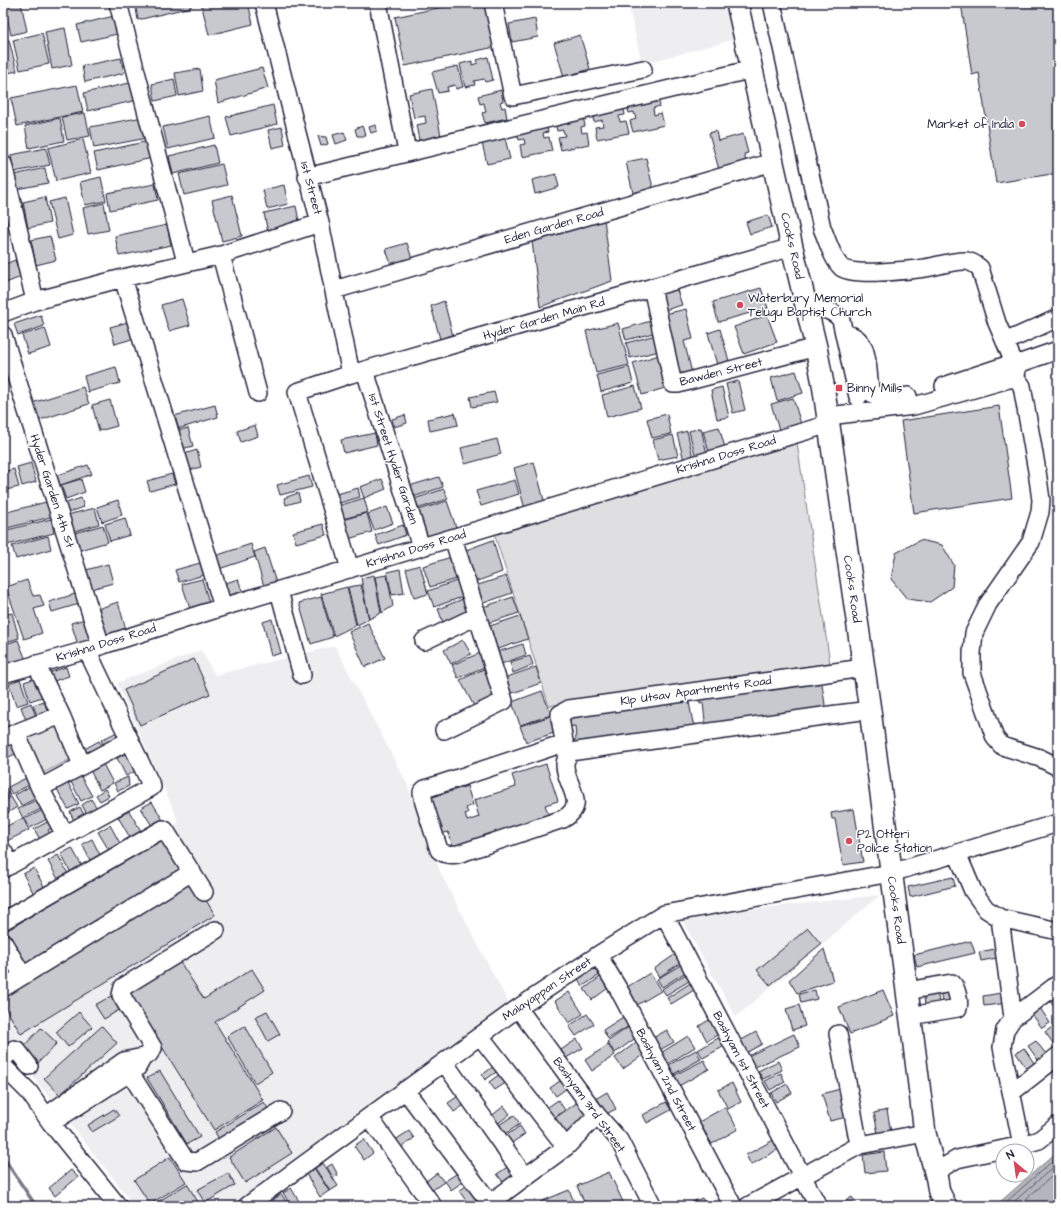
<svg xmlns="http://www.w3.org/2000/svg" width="1061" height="1209" viewBox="0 0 1061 1209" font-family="'Architects Daughter',sans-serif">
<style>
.built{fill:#eeeef1}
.green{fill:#dfdfe2;stroke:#80808e}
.water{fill:#b4b4bc;stroke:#7a7a88}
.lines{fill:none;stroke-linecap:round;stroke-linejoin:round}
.shore{stroke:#5c5c6f;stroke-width:1}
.stream{stroke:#7a7a88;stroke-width:3.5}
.building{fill:#c8c8cf;stroke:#22223b}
.minor-casing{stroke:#22223b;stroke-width:20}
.major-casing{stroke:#22223b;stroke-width:24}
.minor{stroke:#fff;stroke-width:17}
.major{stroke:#fff;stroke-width:21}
.poi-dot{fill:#d1495b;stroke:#fff;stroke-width:1.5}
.labels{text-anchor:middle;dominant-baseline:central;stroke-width:3;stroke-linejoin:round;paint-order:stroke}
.poi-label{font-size:12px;fill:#22223b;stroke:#fff;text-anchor:start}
.street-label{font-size:12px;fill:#22223b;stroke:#fff}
</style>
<rect width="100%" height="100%" fill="#fff"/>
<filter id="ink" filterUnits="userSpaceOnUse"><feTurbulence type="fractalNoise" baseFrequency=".025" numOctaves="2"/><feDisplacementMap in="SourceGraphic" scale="8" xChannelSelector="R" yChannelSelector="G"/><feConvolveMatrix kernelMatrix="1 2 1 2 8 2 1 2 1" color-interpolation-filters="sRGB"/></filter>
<g filter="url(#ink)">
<path class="built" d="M628,3H728L736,39L642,64Z
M335,646L407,784L441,874L511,1008L339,1133L235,1206H135L3,1039V929L179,822L117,683L201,650L215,675Z
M880,895L736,1017L683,922L692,916Z"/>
<path class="green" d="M797,443L830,663L582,699L549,706L494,533Z
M56,719L75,757L43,773L24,735Z"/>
<path class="water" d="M1058,1151V1198L1052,1206H1000L1001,1201Z"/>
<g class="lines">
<path class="shore" d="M1004,1206L1005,1203L1058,1156
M1009,1206L1058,1163
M1018,1206L1058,1171"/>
<path class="stream" d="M3,1157L36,1206"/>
</g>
<path class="building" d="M4,3H21L27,31L11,35Z
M135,3H191V7L138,20Z
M201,3H248L253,24L209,35Z
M462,3H485L495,47L405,66L395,17Z
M961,3H1058V173L996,183L979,73L972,75Z
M118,15L122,33L81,42L77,25Z
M535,19L538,37L512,42L509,24Z
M3,23L7,36L3,37Z
M65,28L72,65L52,69L45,32Z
M42,33L49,64L20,70L13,40Z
M580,35L590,69L564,77L554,43Z
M9,40L17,71L3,74V42Z
M488,57L493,80L485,82L484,79L474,81L475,85L465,87L460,64L472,61V65L478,63L477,60Z
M121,58L124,73L85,82L82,66Z
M458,66L463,87L456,89L455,85L447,87L448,91L438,93L432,72Z
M262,68L268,88L218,103L214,80Z
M200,69L203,91L179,96L175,73Z
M174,79L177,96L155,101L152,84Z
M134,82L138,100L88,111L84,93Z
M77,85L83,112L17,126L11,98Z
M432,89L442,141L420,145L416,125L426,123L425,116L414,118L409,94Z
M501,90L503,101L500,102L502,108L505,107L507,118L485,123L482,113L486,112L484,103L480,104L478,96Z
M657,95L660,106L653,108L654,115L661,113L664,125L633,132L630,121L636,119L634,112L629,113L626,102Z
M623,104L625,115L619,116L620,122L626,121L629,133L597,139L595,127L603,126L602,120L594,122L591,111Z
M273,105L277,124L231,136L226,117Z
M85,113L90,136L67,140L62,117Z
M210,116L215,138L168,149L163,127Z
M583,116L585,126L581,127L582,133L587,132L589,144L561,150L558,137L565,136L563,130L557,131L555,122Z
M143,117L147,138L94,148L90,127Z
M60,118L64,141L29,148L25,126Z
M546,123L548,132L543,133L544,138L549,137L552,151L522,157L520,145L525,144L524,139L519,140L516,130Z
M376,125L377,131L371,133L369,127Z
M362,126L366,136H357L355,129Z
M282,127L285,145L272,148L268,130Z
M716,131L718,141L743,134L748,153L744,154L746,162L719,170L709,133Z
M344,132L347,140L336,144L333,135Z
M318,136L326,137L328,144L321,146Z
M505,138L510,159L487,164L482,143Z
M83,139L91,173L56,181L48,148Z
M149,141L152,158L98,170L94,153Z
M214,145L218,163L173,174L169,156Z
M46,148L50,165L14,172L11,155Z
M646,158L653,188L633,193L626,162Z
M222,164L227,185L184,195L179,174Z
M45,168L48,183L17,189L14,175Z
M556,174L559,187L535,194L532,180Z
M101,177L106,201L85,205L80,182Z
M155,184L158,200L110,210L107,193Z
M284,185L288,204L267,209L263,190Z
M232,195L242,236L222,241L212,200Z
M45,197L50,223L28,228L23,202Z
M65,198L73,235L58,239L49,202Z
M104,203L109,230L88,234L83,208Z
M296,206L300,226L268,233L264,213Z
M768,215L772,227L750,234L746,222Z
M604,219L612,281L540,307L532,241Z
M167,225L171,245L119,256L115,236Z
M50,236L56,260L36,265L31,240Z
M407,243L412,259L391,265L386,249Z
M15,260L21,277L3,284V265Z
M675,284L682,305L665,310L659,289Z
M761,288L768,308L718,322L713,302Z
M182,299L190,325L169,331L161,305Z
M444,301L453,336L440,339L431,306Z
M686,309L693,339L684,341L692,373L680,376L665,314Z
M41,315L44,326L18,335L14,324Z
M767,315L777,342L744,354L734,327Z
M654,320L657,332L626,340L623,329Z
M128,322L132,339L115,344L110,327Z
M618,323L629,365L596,373L586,331Z
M45,328L51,347L28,354L22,335Z
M720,329L729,361L717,365L708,333Z
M656,335L660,351L630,358L626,343Z
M659,355L668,387L642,395L633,363Z
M116,367L120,383L88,392L84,376Z
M629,367L633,383L601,392L597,375Z
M796,371L803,393L777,401L771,378Z
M738,381L745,410L733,413L726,384Z
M635,386L641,408L607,417L602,395Z
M83,387L89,404L37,421L32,403Z
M722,387L729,417L717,419L711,390Z
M494,392L497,402L472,407L470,397Z
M793,398L801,424L779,430L771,404Z
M110,400L117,426L99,431L92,405Z
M215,405L218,417L174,430L170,417Z
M999,406L1012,498L914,513L901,421Z
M455,413L458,425L430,431L428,419Z
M667,414L671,434L652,438L647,419Z
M405,415L407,423L394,427L392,419Z
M255,425L258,436L241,442L237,431Z
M719,427L726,451L710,456L703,431Z
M188,428L193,446L178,450L173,432Z
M701,428L708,459L697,462L689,431Z
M687,431L694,462L685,464L677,434Z
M375,433L377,445L344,453L341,440Z
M673,435L678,456L658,460L653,440Z
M497,439L501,454L465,464L461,448Z
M197,450L201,467L186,471L181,455Z
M534,462L546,508L526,513L514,468Z
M31,463L36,482L22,486L17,467Z
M88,465L92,474L58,486L55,476Z
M14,469L19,487L6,490L3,481V472Z
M172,474L175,484L150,491L147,481Z
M309,476L312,487L280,495L277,485Z
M439,477L443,487L413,497L409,486Z
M81,479L85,492L66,499L61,485Z
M382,479L386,489L364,498L360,487Z
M515,480L519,494L481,506L476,491Z
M358,488L360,497L333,505L330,496Z
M444,489L448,499L417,509L414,499Z
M298,493L300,501L286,505L284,498Z
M81,498L84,507L64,514L61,505Z
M364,498L368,512L339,520L335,507Z
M118,500L122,515L102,522L97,507Z
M50,501L54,516L3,529V513Z
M447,501L458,533L429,543L419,510Z
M387,507L393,523L374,530L368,514Z
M95,508L99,524L72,532L67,515Z
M367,513L372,532L345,540L339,521Z
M125,518L130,535L110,541L105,524Z
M51,519L54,533L3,546V531Z
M323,524L326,535L296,543L293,532Z
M103,525L108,542L76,551L71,534Z
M403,525L406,535L379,545L375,535Z
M48,536L51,549L16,559L12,546Z
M493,540L502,572L475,582L466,550Z
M920,540L942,545L954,565L952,587L930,602L907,599L891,579L896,553Z
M251,544L255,557L219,569L215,556Z
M265,548L277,586L265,590L254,552Z
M451,557L457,579L430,587L423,566Z
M200,563L204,575L179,582L175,570Z
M108,564L113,583L91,589L86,570Z
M420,565L428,594L414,598L406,569Z
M400,569L404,593L392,595L387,572Z
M374,575L381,613L369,619L361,578Z
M387,575L393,606L382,613L375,577Z
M506,576L512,593L478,605L472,587Z
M202,579L211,609L192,615L182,584Z
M238,579L243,593L228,598L223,584Z
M27,580L33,596L40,595L44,606L34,609L42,633L24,639L6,587Z
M459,580L465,596L434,607L428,591Z
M361,585L369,619L357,625L348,587Z
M347,587L356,625L334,636L321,594Z
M75,594L79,604L52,612L49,602Z
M321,597L333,637L311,644L299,603Z
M513,597L519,613L488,623L483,607Z
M463,599L468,615L444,625L438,609Z
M118,602L127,633L106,639L97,609Z
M12,613L19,638L3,643V615Z
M520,616L528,639L495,650L487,627Z
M85,619L91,641L78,645L71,623Z
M272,619L281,653L271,656L263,622Z
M368,623L385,658L365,667L349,632Z
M18,640L26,660L10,666L3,649V645Z
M463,640L471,654L451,664L444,650Z
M523,644L526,655L501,664L497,652Z
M480,653L487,666L458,678L452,665Z
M530,656L533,665L513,673L510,662Z
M194,659L210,694L140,725L124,690Z
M66,667L69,676L48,683L45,674Z
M488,667L499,696L475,708L460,680Z
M536,667L541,683L510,694L504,678Z
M821,677L826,712L706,729L703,703L700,704L699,695Z
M36,678L42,697L30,701L24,682Z
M20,679L28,702L16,706L9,684Z
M542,691L551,715L520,725L512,702Z
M688,697L693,723H695L696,730L575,747L574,740L576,739L575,726L569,727L567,713Z
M44,701L50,719L40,723L33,705Z
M31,703L38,722L28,726L21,707Z
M551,716L554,733L526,742L520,726Z
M121,730L126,740L106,750L101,740Z
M13,741L19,752L3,760V746Z
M99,741L105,751L85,763L79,752Z
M131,751L140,769L126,776L117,758Z
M103,764L113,783L100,790L90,770Z
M546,764L558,801L545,805L549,816L453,846L448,832L441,834L430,798L467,786L473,805L466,808L468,813L465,814L467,821L479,817L474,800L516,787L512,775Z
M80,775L92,796L81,801L70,780Z
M28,777L31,784L12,794L8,787Z
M128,777L129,786L118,791L114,783Z
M68,783L79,804L68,809L57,789Z
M34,784L40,796L21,806L15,795Z
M6,788L10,796L3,799V789Z
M105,789L109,796L100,801L96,795Z
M11,797L17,807L3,816V802Z
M40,798L45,807L23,818L18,809Z
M91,799L97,808L87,814L82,805Z
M152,802L163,820L152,826L141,808Z
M80,807L85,817L75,823L70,812Z
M45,809L49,818L30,828L25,819Z
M854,809L863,862L843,865L835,819H832L831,813Z
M129,811L143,834L132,841L118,817Z
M23,818L29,830L7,841L3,833V828Z
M53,819L57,825L48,830L52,837L42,843L34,829Z
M110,825L121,845L110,852L98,832Z
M164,836L186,873L29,967L6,931Z
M92,839L101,857L91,862L82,844Z
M72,848L83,868L72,875L61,854Z
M58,855L69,876L59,881L48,861Z
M34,868L46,890L35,896L23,874Z
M953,877L955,886L910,897L908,887Z
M193,879L215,915L21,1034L3,1004V995Z
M808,928L821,944L770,985L757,970Z
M971,941L975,953L917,967L914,955Z
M1000,948L1002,957L981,961L979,952Z
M824,949L833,981L797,993L789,980Z
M3,950L15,968L3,976Z
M680,951L685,960L659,977L654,969Z
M180,962L204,999L252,969L265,990L215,1022L263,1100L214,1130L129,994Z
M684,963L689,970L662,987L657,979Z
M596,966L601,974L583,986L577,978Z
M689,972L694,978L666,995L662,989Z
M650,973L661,991L637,1005L627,987Z
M604,974L612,985L592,1000L584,989Z
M695,980L699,987L671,1004L667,998Z
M952,986L956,1008L943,1009L940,988Z
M937,989L940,1009L926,1011L923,992Z
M815,990L817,999L801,1003L799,994Z
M883,990L894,1016L850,1034L839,1007Z
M569,992L583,1014L569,1023L555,1001Z
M1007,992L1008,1003L984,1006L983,996Z
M1058,994V1013L1048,998Z
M111,996L119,1010L104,1019L95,1005Z
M799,1005L805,1026L792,1030L786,1009Z
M1040,1008L1050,1023L1042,1028L1032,1014Z
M267,1011L280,1034L268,1041L255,1017Z
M79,1012L92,1027L68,1047L56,1032Z
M587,1014L594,1024L576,1036L569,1026Z
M623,1017L629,1026L608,1039L603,1030Z
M714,1017L722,1032L707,1041L699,1026Z
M1055,1025L1058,1030V1050L1045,1032Z
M102,1026L117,1043L60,1095L44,1078Z
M245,1026L272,1072L255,1083L227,1036Z
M630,1026L637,1037L615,1053L607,1042Z
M41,1028L57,1043L38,1063L22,1048Z
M667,1030L674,1042L658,1051L651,1039Z
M756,1032L762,1044L744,1054L738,1042Z
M725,1034L730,1043L703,1058L698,1050Z
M794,1034L800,1047L753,1068L748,1056Z
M688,1036L695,1047L666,1065L659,1054Z
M577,1039L583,1048L566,1058L561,1050Z
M638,1041L647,1052L623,1069L615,1058Z
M1036,1041L1049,1058L1041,1064L1028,1046Z
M608,1045L615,1055L592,1071L585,1060Z
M1024,1048L1036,1066L1028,1071L1016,1053Z
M696,1050L701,1059L670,1076L665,1067Z
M704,1060L709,1069L677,1087L671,1077Z
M778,1061L782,1070L763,1079L758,1071Z
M498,1063L502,1068L485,1080L482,1075Z
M160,1071L200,1137L187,1144L147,1078Z
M504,1071L510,1080L495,1090L489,1082Z
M781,1073L785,1082L770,1090L765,1081Z
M564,1078L570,1086L556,1096L550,1088Z
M732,1083L741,1102L728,1109L718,1090Z
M787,1084L792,1093L776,1102L771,1093Z
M840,1089L847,1117L830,1121L822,1094Z
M464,1092L470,1101L454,1112L448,1103Z
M607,1092L616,1109L606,1114L597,1098Z
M558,1100L565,1110L551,1120L544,1110Z
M264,1102L270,1112L220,1141L215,1132Z
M578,1102L589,1117L563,1135L552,1120Z
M666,1102L671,1110L647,1123L643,1115Z
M504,1106L510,1114L496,1125L490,1117Z
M725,1107L738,1129L712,1144L699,1122Z
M114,1109L119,1116L92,1132L88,1125Z
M887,1110L891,1132L878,1134L874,1113Z
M514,1115L520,1124L502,1136L496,1127Z
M520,1126L525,1134L509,1145L504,1137Z
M276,1127L292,1153L245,1183L229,1157Z
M409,1131L414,1138L398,1150L392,1142Z
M777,1138L782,1147L751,1165L746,1155Z
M364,1139L373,1153L364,1160L354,1146Z
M884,1152L886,1171L865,1173L863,1155Z
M170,1157L186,1182L150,1204L134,1180Z
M323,1163L338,1186L330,1191L315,1168Z
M332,1164L338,1175L333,1178L327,1167Z
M512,1164L520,1175L506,1186L497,1174Z
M314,1168L329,1191L320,1197L306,1174Z
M71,1170L78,1177L55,1196L49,1188Z
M461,1171L467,1179L451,1190L445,1181Z
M609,1172L624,1204L619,1206H586L577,1186Z
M228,1173L235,1185L205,1203L197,1190Z
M437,1173L444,1182L428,1193L422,1184Z
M470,1183L484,1203L480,1206H470L459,1191Z
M187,1184L200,1205L198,1206H151Z
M291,1188L302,1206H291L283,1193Z
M569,1190L576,1206H542L540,1202Z
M281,1194L289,1206H277L273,1200Z
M852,1197L858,1206H842L841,1204Z
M702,1198L706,1206H689L688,1204Z"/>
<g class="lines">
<g class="minor-casing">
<path id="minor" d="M118,3L186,262
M264,3L320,223L351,374
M378,3L407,152
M493,3L513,96L643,69
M772,3L822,228C827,239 832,258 841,267C850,277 910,270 925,268C939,266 953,260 967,261C973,262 976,265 980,268L997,323L1015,365L1058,350
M3,164L35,301
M307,177L753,69
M221,255L258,393
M123,278L223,607
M652,287L673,384H678L816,347
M334,290L773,162
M806,305C818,308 833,309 841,320L858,397
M3,313L35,301L123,278L221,255L320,223
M845,333C851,335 857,337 861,343C868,352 868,376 870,388C870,389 872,393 873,394C879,398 900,398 908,396
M3,335L101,646
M1005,342L1058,318
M365,371L421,547
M944,386L1010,364L1015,365L1017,370L1016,375
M828,416L914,406L1009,379C1016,378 1018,380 1022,386L1037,471L1041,500L1040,512L1031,542L988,604L974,633L972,653V673L995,738L1002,746L1040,758L1058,767
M350,569L297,392L351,374L792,247
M279,591L302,675
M424,641L477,616
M36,664L61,715L82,765
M863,668L569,709L560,714V718L565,747L566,751L570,752L830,715L870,710
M3,674L97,647L223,607L829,424
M444,730L504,701L453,538
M16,733L40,788L130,740
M3,738L61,715
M564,743L425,789L422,792L424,803L439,850C445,855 450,855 458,854L563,819C590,804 564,784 565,764C565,760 568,756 570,752
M40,788L65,835
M3,851L11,865
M3,869L152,787L87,650
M664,914L818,1206
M1000,918L1058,931
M3,921L163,829L165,830L204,892
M3,942L23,976
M598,955L619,990L733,1206
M3,988L192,872
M907,991L952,983C957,988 960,1003 958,1008L910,1016
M518,1008L597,1115L619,1140L653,1206
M1013,1018L1058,984
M838,1034L857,1135L860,1145
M480,1036L566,1147
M143,1057L149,1054L153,1048L121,995L123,987L216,930
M3,1059L14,1049L17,1050L29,1066
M444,1062L525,1177
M3,1066L29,1092L51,1123L118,1206
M130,1073L186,1161L197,1162L281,1111
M405,1090L490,1203
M1012,1092L1058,1056
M46,1116L124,1061L143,1057L137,1068L51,1123
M369,1117L433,1206
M1022,1145L1039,1140L1058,1125
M935,1172L957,1159L1022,1145L1002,1047L1005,1030L1013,1018L1000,918L986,909L973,891L957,853
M247,1206L518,1008L598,955L664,914L891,873L1058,823
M486,1206L566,1147L597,1115
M748,1206L860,1145L925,1133"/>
</g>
<g class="major-casing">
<path id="major" d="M737,3L792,247L816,347L823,384L870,710L912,1029L925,1133L937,1180L939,1192L946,1206"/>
</g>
<use href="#minor" class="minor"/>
<use href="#major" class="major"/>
</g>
</g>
<g class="poi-dot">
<circle cx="1022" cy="124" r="4"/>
<circle cx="740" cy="305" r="4"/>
<rect x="835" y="384" width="8" height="8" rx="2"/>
<circle cx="849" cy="841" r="4"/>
</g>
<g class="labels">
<g class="poi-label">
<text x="1014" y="124" text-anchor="end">Market of India</text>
<text x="748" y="298">Waterbury Memorial<tspan x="748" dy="14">Telugu Baptist Church</tspan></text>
<text x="847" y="388">Binny Mills</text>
<text x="857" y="834">P2 Otteri<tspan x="857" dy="14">Police Station</tspan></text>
</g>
<g class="street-label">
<text transform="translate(311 188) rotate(75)">1st Street</text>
<text transform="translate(554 226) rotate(-16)">Eden Garden Road</text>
<text transform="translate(792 246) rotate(77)">Cooks Road</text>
<text transform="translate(544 319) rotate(-16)">Hyder Garden Main Rd</text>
<text transform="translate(721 372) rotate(-14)">Bawden Street</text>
<text transform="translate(726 455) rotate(-17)">Krishna Doss Road</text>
<text transform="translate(393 459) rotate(72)">1st Street Hyder Garden</text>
<text transform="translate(52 491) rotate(72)">Hyder Garden 4th St</text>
<text transform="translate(416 549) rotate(-17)">Krishna Doss Road</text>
<text transform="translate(852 589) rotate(82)">Cooks Road</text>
<text transform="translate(106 643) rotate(-17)">Krishna Doss Road</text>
<text transform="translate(696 691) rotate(-8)">Klp Utsav Apartments Road</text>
<text transform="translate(896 910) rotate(82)">Cooks Road</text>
<text transform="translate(547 989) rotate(-34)">Malayappan Street</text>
<text transform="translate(741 1060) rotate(62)">Bashyam 1st Street</text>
<text transform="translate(666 1080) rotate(62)">Bashyam 2nd Street</text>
<text transform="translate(589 1105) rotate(54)">Bashyam 3rd Street</text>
</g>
</g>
<rect width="1061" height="1209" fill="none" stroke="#fff" stroke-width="16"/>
<rect x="8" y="8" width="1045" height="1193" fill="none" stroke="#22223b" stroke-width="1.5" filter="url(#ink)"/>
<g transform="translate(1015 1163) rotate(331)"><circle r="19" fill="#ffffff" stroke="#a7a7b1"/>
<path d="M0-3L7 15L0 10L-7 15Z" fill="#d1495b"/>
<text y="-6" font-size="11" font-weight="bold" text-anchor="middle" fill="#22223b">N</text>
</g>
</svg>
